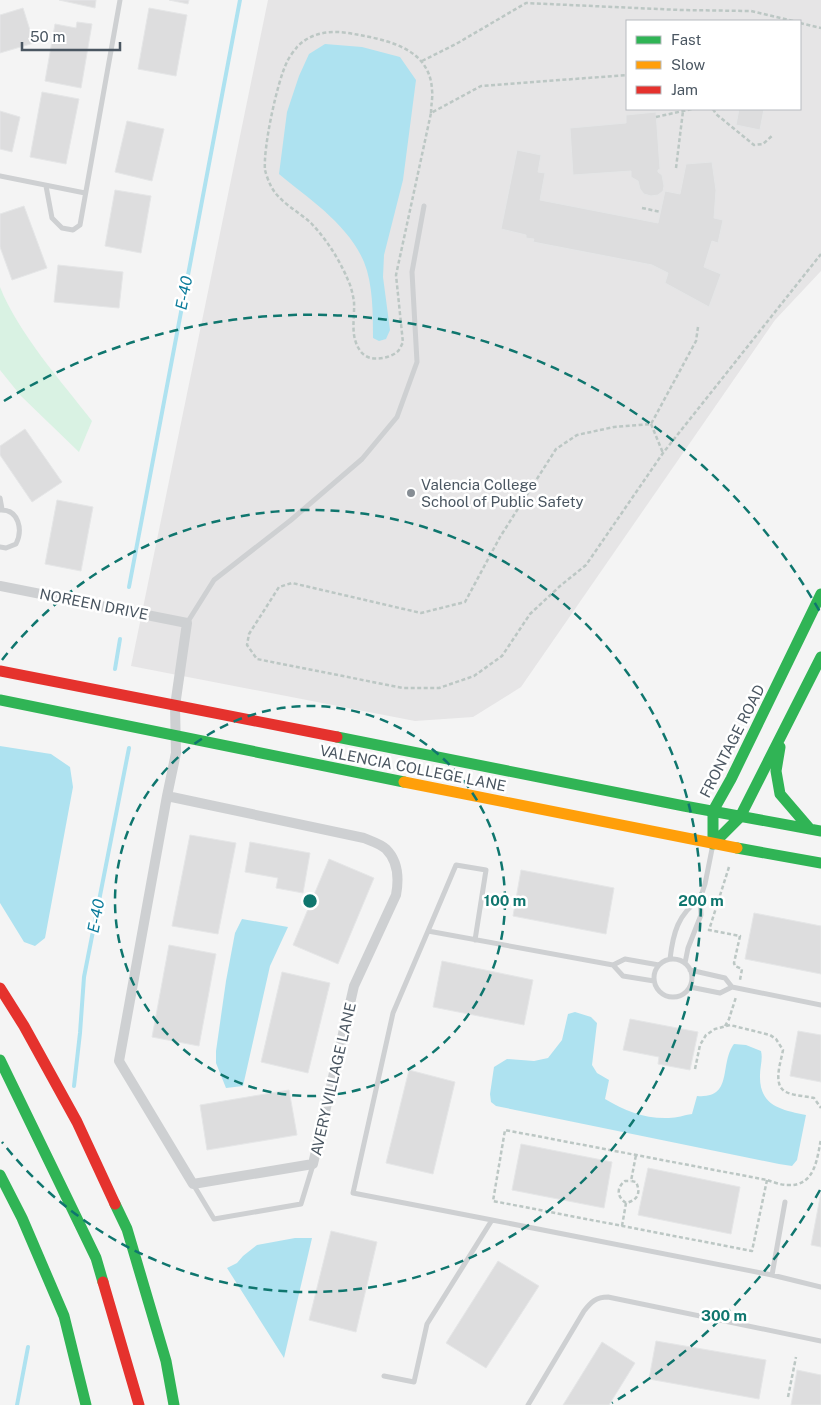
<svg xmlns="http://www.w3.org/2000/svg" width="821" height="1405" viewBox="0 0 821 1405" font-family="'Public Sans',sans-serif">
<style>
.education{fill:#e6e5e6;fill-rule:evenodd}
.green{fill:#d9f2e3}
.water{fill:#aee2f0}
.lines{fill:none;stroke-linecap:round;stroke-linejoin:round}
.stream{stroke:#aee2f0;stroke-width:4}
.building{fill:#ddddde;stroke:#e5e6e7}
.path{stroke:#bcc7c4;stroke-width:2.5;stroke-dasharray:4 2.5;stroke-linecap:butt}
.lane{stroke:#ced0d2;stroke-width:5}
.street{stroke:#ced0d2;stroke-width:10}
.fast{stroke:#30b455;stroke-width:11}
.slow{stroke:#ff9f0a;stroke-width:11}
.jam{stroke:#e5322d;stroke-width:11}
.ring{fill:none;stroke:#0f766e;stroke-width:2.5;stroke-dasharray:9 6}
.poi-dot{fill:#868d94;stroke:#fff;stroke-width:2}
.labels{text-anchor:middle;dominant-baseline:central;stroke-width:5;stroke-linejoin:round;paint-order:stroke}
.poi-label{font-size:15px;fill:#4a5661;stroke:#fff;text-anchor:start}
.street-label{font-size:15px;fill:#4a5661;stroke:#fff}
.water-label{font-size:16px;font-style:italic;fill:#0c7c9b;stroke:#fff}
.centre{fill:#0f766e;stroke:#fff;stroke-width:2.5}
.ring-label{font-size:15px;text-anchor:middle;font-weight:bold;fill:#0f766e;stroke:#fff;stroke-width:5;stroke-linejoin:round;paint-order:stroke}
</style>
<rect width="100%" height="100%" fill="#f4f4f4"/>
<path class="education" d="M268,0H821V271L775,320L521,687L473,717L415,721L131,666ZM627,21H800V109H627Z"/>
<path class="green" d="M0,287C18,333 62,382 92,421L79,452L21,396L0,370Z"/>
<path class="water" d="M325,44L362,47L400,57L416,80L403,180L384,255L383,277L390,330L386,339L379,341L373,338C373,314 373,284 364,262C348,224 309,199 279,174L287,112L299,76L309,54Z
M0,746L51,754L70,767L73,787L45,938L35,946L24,942L0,903Z
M242,919L288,927L270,966L243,1086L226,1088L216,1063V1051L226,981L235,933Z
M575,1012L591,1017L597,1023L592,1065L597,1073L609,1080L605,1099C625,1111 645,1119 669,1118C677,1118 684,1115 692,1114L697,1096C734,1099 719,1064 734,1044L746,1045L761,1051C763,1059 760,1067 760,1075C759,1106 781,1110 806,1115L797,1160L792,1166L779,1164L496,1106L491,1102L490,1094L494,1067L507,1059L534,1061L548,1058L562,1040L568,1014Z
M295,1238H312L284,1358L227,1268L237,1263L243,1256L257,1245Z"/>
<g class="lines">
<path class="stream" d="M129,587L240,0
M115,669L120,639
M74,1086L80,1033L84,977L129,748
M17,1405L28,1347"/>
</g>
<path class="building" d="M59,0H96L95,8Z
M169,0H189L188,4Z
M23,8L34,43L0,53V15Z
M149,8L187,15L176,76L138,69Z
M77,22L92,24L81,88L45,81L55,24L76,28Z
M42,92L79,99L66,164L30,157Z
M739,109H764L760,130L736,125Z
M0,111L20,117L12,152L0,149Z
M656,112L660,169L658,170V172L662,175L664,186L663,191L658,195L651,196L644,194L640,189L638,181L631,177V171L573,175L570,128L626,123V115Z
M127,121L164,129L152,181L115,172Z
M517,150L541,155L538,172L545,173L540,200L658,223L665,191L680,194L686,164L712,162L716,190L714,218L723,220L718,243L712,241L704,267L721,274L709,307L665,283L668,273L652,265L533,242L534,239L526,238V235L501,229Z
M115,190L151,196L141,253L105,246Z
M24,206L47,268L12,280L0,247V214Z
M58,265L123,272L119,308L54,302Z
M25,429L62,482L32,502L0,455V446Z
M57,500L93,507L81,571L45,564Z
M190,835L236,843L218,934L172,926Z
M250,842L310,853L303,893L276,888L278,878L245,872Z
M329,859L374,878L338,964L293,945Z
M521,870L614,888L606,934L513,916Z
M754,913L821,926V974L745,959Z
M169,945L216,954L199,1046L152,1037Z
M442,961L533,980L524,1025L433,1007Z
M282,972L330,983L308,1073L261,1062Z
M630,1019L698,1032L690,1070L658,1064L659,1057L623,1050Z
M798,1031L821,1035V1082L790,1076Z
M409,1070L455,1082L433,1174L386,1163Z
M289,1090L297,1135L207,1150L200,1105Z
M521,1144L612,1162L604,1208L512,1190Z
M648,1168L740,1187L731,1234L638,1215Z
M821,1192V1247L811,1245Z
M331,1231L377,1242L356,1332L309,1320Z
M498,1261L539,1286L486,1368L446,1343Z
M656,1341L766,1360L759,1399L649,1379Z
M602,1342L635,1363L609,1405H563Z
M797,1370L821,1375V1405H791Z"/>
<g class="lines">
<path class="path" d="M800,23L821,28
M422,61L456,44L526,3L680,10L751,11L793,21
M713,109L716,114L754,145L763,144L773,135
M431,113C431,105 433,97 432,90C430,48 387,40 354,34C334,30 312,31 297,47C294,51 289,57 287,62C277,82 263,148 265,170C266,174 268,180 270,184C277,201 298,211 311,223C327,240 339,259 348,280C351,286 353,295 354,302C355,319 349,338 362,353C370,362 388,359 397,352C400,350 401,345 403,343L396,275L431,113L481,86L627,75
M656,117L692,109
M676,168L683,111
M642,208L661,212
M698,327L696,341L651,424L614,427L577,435L556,449L500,537L465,602L421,613L292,583L279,587L249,634L247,645L257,659L403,688H439L474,676L502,656L530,614L560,586L586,565L663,453L821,254
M651,424L663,453
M729,867L709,930L740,936L734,963L735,966L742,969L740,980
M725,1026L729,1019L736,997
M695,1069L700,1045L706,1035L715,1029L730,1025L770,1035L776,1039L783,1050C781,1062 772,1085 786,1092C794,1096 806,1096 814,1098L821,1108
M767,1180L752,1251L493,1201L505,1130L767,1180C773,1182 781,1185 787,1185C815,1187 817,1159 821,1139
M626,1203C617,1197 616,1188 625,1181H631
M622,1226L626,1203C638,1200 641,1193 636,1182L631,1181L636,1155
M788,1397L796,1357"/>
<path class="lane" d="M0,176L85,193
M46,186L52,218L62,228L73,230L80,225L120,0
M0,498L2,509
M0,510C19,509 23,530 16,544L6,548L0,547
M187,623L214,580L291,520L362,459L397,417L417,362L412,272L424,206
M475,940L486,870L456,865L428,931L613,965
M654 978a19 19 0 1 1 38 0a19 19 0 1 1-38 0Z
M670,959C673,933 678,914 700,899
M685,963L688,948L701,915L700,899L705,884L713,844
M690,970L725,978L732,987
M654,981L623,976L613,965L625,959L659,965
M690,987L720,993L732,987L821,1005
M193,1184L214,1219L301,1204L313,1165
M492,1220L772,1275L821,1287
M772,1275L785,1202
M384,1376L414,1382L427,1324L492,1220L353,1193L393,1013L428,931
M528,1405L584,1311C591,1302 596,1297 608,1297L821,1341"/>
<path class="street" d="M0,586L187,623L175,706L176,753L167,796L119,1061L193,1184L313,1164L354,986L396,895C399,879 398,861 386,849C381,844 371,841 364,838L167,796"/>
<path class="fast" d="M0,700L404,782
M337,737L684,806L821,831
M780,747L776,771L780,794L810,829
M713,844V811L731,779L821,594
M713,844L740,817L821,657
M737,848L821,863
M0,1060L96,1258L103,1282
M0,1175L22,1218L64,1316L86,1405
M115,1204L127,1229L166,1361L174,1405"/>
<path class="slow" d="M404,782L737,848"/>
<path class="jam" d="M0,671L337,737
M0,988L24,1026L77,1122L115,1204
M103,1282L139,1405"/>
</g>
<g class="ring">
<circle cx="310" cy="901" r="195"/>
<path d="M2 660A391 391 0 1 1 2 1142"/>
<path d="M820 1190A586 586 0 0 1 612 1403M4 401A586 586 0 0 1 820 612"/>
</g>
<circle class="poi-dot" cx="411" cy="493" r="5"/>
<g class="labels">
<g class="poi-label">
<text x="421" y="484">Valencia College<tspan x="421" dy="17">School of Public Safety</tspan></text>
</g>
<g class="street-label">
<text transform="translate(94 604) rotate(11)">NOREEN DRIVE</text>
<text transform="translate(732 741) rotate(-63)">FRONTAGE ROAD</text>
<text transform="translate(413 768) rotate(11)">VALENCIA COLLEGE LANE</text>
<text transform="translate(333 1079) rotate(-77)">AVERY VILLAGE LANE</text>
</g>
<g class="water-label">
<text transform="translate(184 293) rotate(-79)">E-40</text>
<text transform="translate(96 916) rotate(-79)">E-40</text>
</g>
</g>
<circle cx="310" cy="901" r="8" class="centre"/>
<g class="ring-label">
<text x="505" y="906">100 m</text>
<text x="701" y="906">200 m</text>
<text x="724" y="1321">300 m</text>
</g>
<rect x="626" y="20" width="175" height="90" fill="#ffffff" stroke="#b7bbc0"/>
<rect x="636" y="36" width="25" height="8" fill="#30b455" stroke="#b7bbc0"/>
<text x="671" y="45" font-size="15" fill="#4a5661">Fast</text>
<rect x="636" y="61" width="25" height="8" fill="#ff9f0a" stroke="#b7bbc0"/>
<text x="671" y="70" font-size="15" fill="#4a5661">Slow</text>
<rect x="636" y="86" width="25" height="8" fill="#e5322d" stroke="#b7bbc0"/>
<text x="671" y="95" font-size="15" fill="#4a5661">Jam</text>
<path d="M22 42v8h98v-8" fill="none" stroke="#4a5661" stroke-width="2.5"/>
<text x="30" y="42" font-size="15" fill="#4a5661" stroke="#ffffff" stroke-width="4" paint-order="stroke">50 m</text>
</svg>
